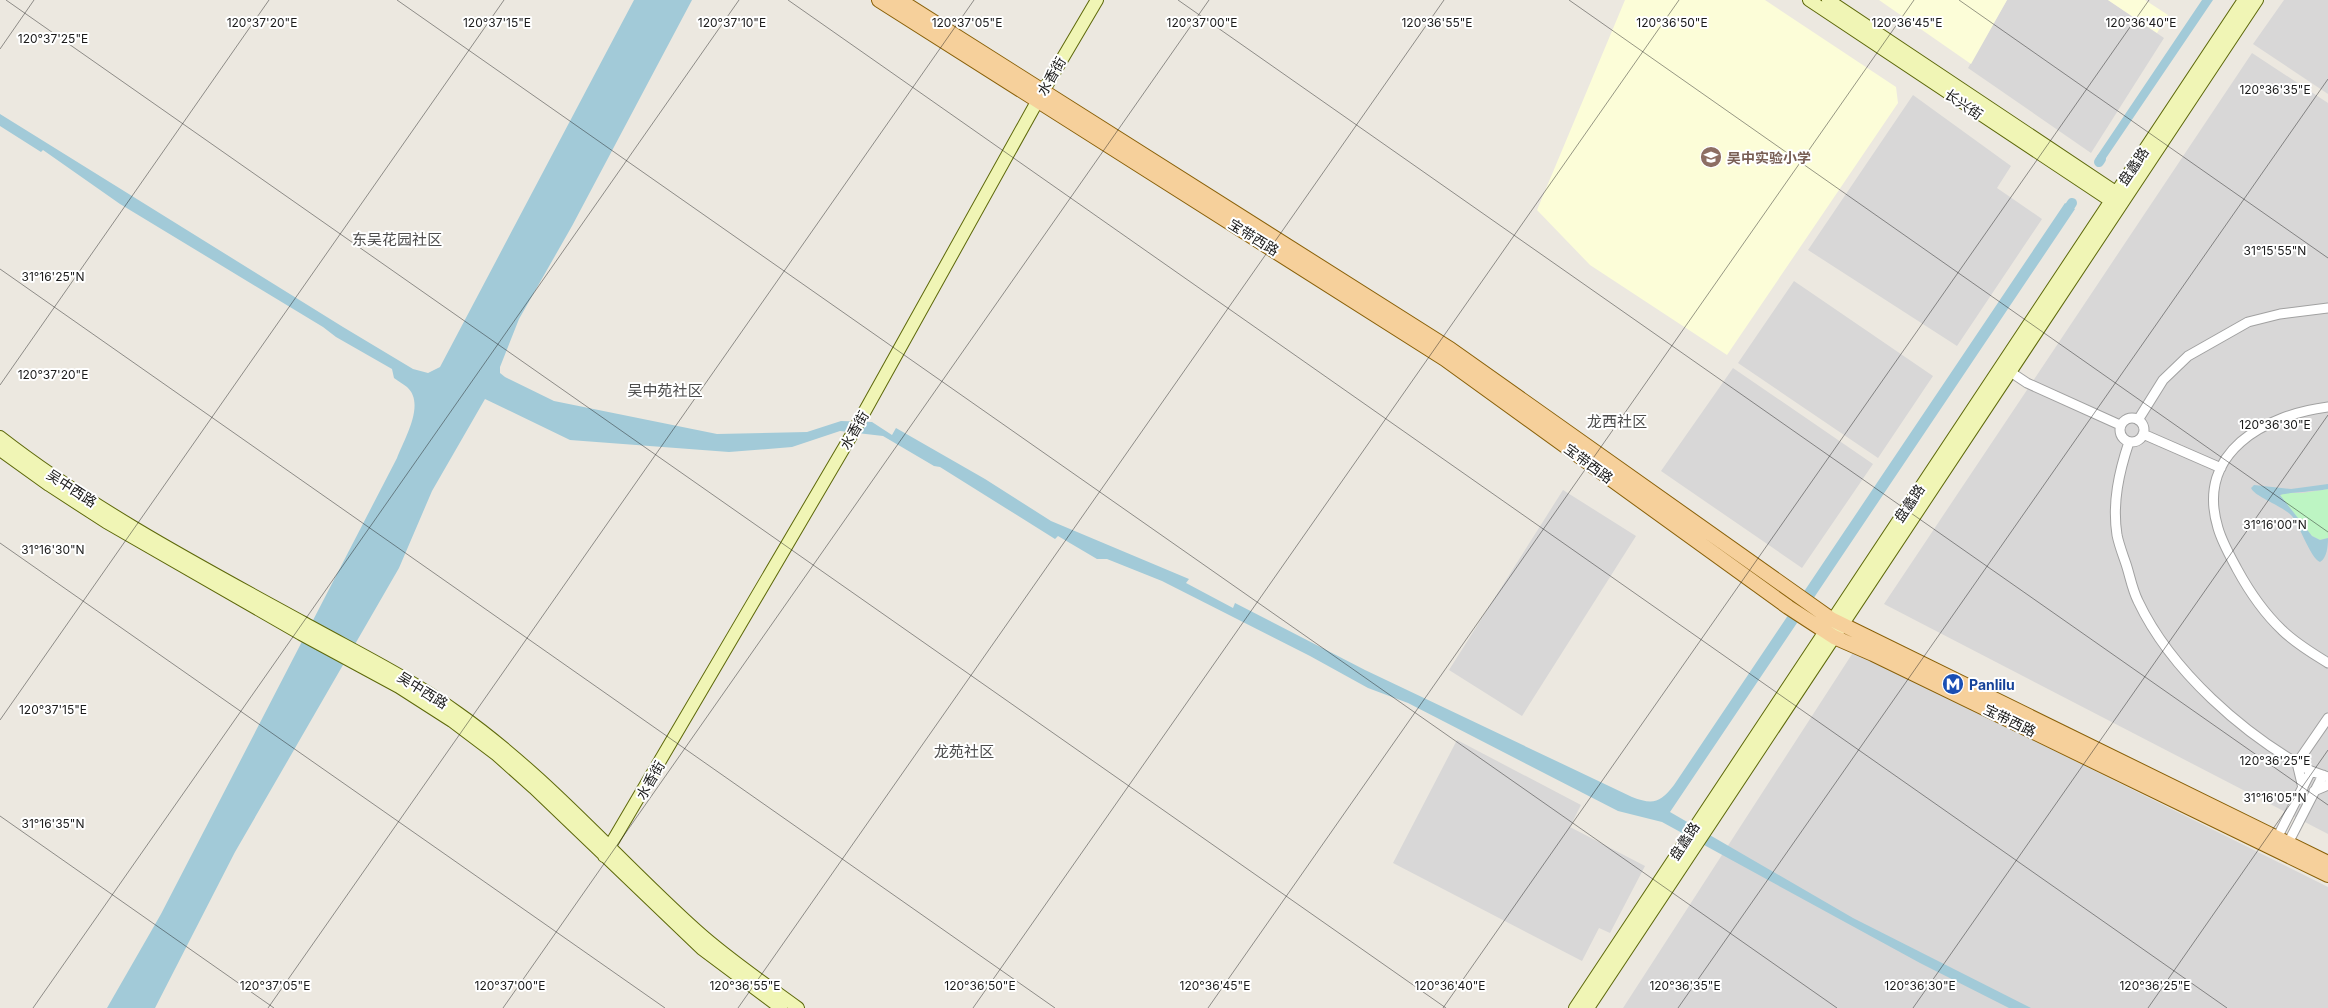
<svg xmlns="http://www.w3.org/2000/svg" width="2328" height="1008" viewBox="0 0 2328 1008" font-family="Inter,'Noto Sans SC',sans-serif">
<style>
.residential{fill:#d8d7d7}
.education{fill:#fcfdd8}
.park{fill:#bdf5c3}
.water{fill:#a2cad8}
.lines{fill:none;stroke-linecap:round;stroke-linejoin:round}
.canal{stroke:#a2cad8;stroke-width:10}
.street-casing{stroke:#a1a1a1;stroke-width:11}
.secondary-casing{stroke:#5d680a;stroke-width:14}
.primary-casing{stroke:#896008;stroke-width:16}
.street{stroke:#fff;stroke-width:9}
.secondary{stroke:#f0f5b5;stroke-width:12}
.primary{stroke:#f6d09b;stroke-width:14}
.ticks{fill:none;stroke:#1a1a1a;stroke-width:1;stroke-opacity:0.45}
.labels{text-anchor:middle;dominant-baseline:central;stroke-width:4;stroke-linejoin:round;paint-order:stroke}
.street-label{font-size:14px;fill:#1a1a1a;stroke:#fff}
.education-label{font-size:14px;font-weight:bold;fill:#785e54;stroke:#fff;text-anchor:start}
.transit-label{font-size:14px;font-weight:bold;fill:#164399;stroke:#fff;text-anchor:start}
.neighbourhood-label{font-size:15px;fill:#4d4d4d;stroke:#fff}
.ticks-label{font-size:12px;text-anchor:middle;fill:#1a1a1a;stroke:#fff;stroke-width:4;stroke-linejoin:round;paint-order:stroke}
</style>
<rect width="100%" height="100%" fill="#ece8e0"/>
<path class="residential" d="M2007,0H2108L2164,38L2091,153L1968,68Z
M2284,0H2328V94L2253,44Z
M2252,53L2328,103V834L1884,604Z
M1913,95L2011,166L1997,188L2042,219L1957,346L1808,250Z
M1794,281L1933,376L1878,458L1738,363Z
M1733,368L1873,464L1802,568L1661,471Z
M1563,490L1636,536L1522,716L1449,670Z
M1854,651L2328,887V1008H1623Z
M1457,740L1581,805L1570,827L1645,866L1610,933L1599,928L1582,961L1393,863Z"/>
<path class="education" d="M1625,0H1765L1896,87L1898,103L1727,355L1590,265L1537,210Z
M1879,0H2007L1971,64Z
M2108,0H2145L2168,15L2157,33Z"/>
<path class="park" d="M2328,489V538L2320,540L2312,536L2280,496L2283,493H2303Z"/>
<path class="water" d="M634,0H692L572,226L519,319L500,367V373L505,377L554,401L717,434L807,432L841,421L872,422L892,435L896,428L985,479L1051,521L1189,579L1186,583L1233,608L1235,603L1365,670L1632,797C1653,805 1660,803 1674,785L2065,203L2075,209L1670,812L1853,918L2031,1008H2009L1920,963L1662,822L1618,811L1408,703L1368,688L1310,656L1162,581L1107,559H1097L1058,536L1055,539L940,467L934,466L883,436L840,431L792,447L729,452L570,440L485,399L432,491L399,568L235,852L155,1008H107L161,914L397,458C404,439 426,404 407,387C403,384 398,381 394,378L392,369L336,337L323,327L120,204L43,150L41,152L0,126V114L343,327L413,369L428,373L440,367Z
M2202,0H2213L2104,161L2097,156Z
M2328,484V489C2319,491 2283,493 2280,495L2312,536L2320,540L2328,538C2328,546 2327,558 2320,562C2311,559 2300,526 2292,516C2283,506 2255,497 2251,488L2254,485L2291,489Z"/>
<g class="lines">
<path class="canal" d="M2099,162L2101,159
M2070,206L2072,203"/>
<g class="street-casing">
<path id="street" d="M2006,369L2027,383L2120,425
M2328,407C2265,415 2195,452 2218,528C2222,542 2230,556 2237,569C2249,591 2263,612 2282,630C2295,643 2312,653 2328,663
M2120 430a12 12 0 1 1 24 0a12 12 0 1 1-24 0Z
M2138,420L2163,380L2188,356L2248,322L2280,314L2328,308
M2143,434L2221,468
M2129,442C2119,472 2112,503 2117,535C2119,545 2123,555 2126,564C2130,576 2132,589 2138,601C2171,671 2244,735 2311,771
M2303,788L2297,763L2328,718
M2314,791L2328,785
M2275,842L2311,771L2328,777
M2286,847L2323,775"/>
</g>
<g class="secondary-casing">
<path id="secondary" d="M1809,0L2117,205
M1828,0L2123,197
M0,437C94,510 200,566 304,623C356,652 410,678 458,713C546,775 616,858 696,930C728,959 764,983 798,1008
M0,450L49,485L106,522L301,634L399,687L452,721L497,755L534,788L702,949L781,1008
M604,856L851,436L1038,100L1097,0
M1575,1008L2244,0
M1588,1008L2257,0"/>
</g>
<g class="primary-casing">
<path id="primary" d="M879,0L1445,359L1788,607L1834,637L1873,654L2328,875
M899,0L1450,349L1831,619L2328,863"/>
</g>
<use href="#street" class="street"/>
<use href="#secondary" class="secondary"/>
<use href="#primary" class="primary"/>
</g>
<path class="ticks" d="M6,0L1446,1008M397,0L1837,1008M788,0L2227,1008M1178,0L2328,805M1569,0L2328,532M1959,0L2328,258M0,49L34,0M0,269L1055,1008M0,385L269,0M0,543L665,1008M0,720L504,0M0,816L274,1008M33,1008L739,0M268,1008L974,0M503,1008L1209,0M738,1008L1444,0M973,1008L1679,0M1208,1008L1914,0M1443,1008L2149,0M1678,1008L2328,79M1913,1008L2328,415M2148,1008L2328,750"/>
<defs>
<g id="school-disc" transform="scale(1.125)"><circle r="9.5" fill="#8d6e63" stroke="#fff"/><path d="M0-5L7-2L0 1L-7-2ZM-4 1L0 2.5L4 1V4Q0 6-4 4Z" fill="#fff"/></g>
<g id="metro-disc" transform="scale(1.125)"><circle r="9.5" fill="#1a4fb4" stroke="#fff"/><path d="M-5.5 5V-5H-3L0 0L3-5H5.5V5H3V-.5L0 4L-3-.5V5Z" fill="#fff"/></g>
</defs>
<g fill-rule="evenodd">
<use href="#school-disc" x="1711" y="157"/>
<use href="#metro-disc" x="1953" y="684"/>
</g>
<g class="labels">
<g class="street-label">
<text transform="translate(1051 76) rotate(-60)">水香街</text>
<text transform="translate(1964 104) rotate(34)">长兴街</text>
<text transform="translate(2133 166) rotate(-56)">盘蠡路</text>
<text transform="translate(1254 237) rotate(32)">宝带西路</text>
<text transform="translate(854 430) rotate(-60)">水香街</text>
<text transform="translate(1589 463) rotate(36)">宝带西路</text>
<text transform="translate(72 488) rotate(33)">吴中西路</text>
<text transform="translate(1909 503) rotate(-56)">盘蠡路</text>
<text transform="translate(423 690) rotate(32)">吴中西路</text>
<text transform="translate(2010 720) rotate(26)">宝带西路</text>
<text transform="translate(650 780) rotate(-60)">水香街</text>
<text transform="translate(1684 841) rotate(-57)">盘蠡路</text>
</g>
<g class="education-label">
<text x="1727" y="157">吴中实验小学</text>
</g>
<g class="transit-label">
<text x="1969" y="684">Panlilu</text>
</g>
<g class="neighbourhood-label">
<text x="397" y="239">东吴花园社区</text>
<text x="665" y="390">吴中苑社区</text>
<text x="1617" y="421">龙西社区</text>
<text x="964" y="751">龙苑社区</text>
</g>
</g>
<g class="ticks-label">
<text x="262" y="27">120°37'20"E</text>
<text x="497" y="27">120°37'15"E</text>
<text x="732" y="27">120°37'10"E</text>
<text x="967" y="27">120°37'05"E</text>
<text x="1202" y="27">120°37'00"E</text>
<text x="1437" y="27">120°36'55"E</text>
<text x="1672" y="27">120°36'50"E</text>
<text x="1907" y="27">120°36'45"E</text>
<text x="2141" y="27">120°36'40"E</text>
<text x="53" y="43">120°37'25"E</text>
<text x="2275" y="94">120°36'35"E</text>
<text x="2275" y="255">31°15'55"N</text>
<text x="53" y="281">31°16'25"N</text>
<text x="53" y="379">120°37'20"E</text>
<text x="2275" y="429">120°36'30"E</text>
<text x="2275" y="529">31°16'00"N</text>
<text x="53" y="554">31°16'30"N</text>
<text x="53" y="714">120°37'15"E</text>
<text x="2275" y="765">120°36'25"E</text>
<text x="2275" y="802">31°16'05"N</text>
<text x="53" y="828">31°16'35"N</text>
<text x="275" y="990">120°37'05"E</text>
<text x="510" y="990">120°37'00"E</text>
<text x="745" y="990">120°36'55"E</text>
<text x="980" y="990">120°36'50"E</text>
<text x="1215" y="990">120°36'45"E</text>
<text x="1450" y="990">120°36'40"E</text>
<text x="1685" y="990">120°36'35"E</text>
<text x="1920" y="990">120°36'30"E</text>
<text x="2155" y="990">120°36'25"E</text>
</g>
</svg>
